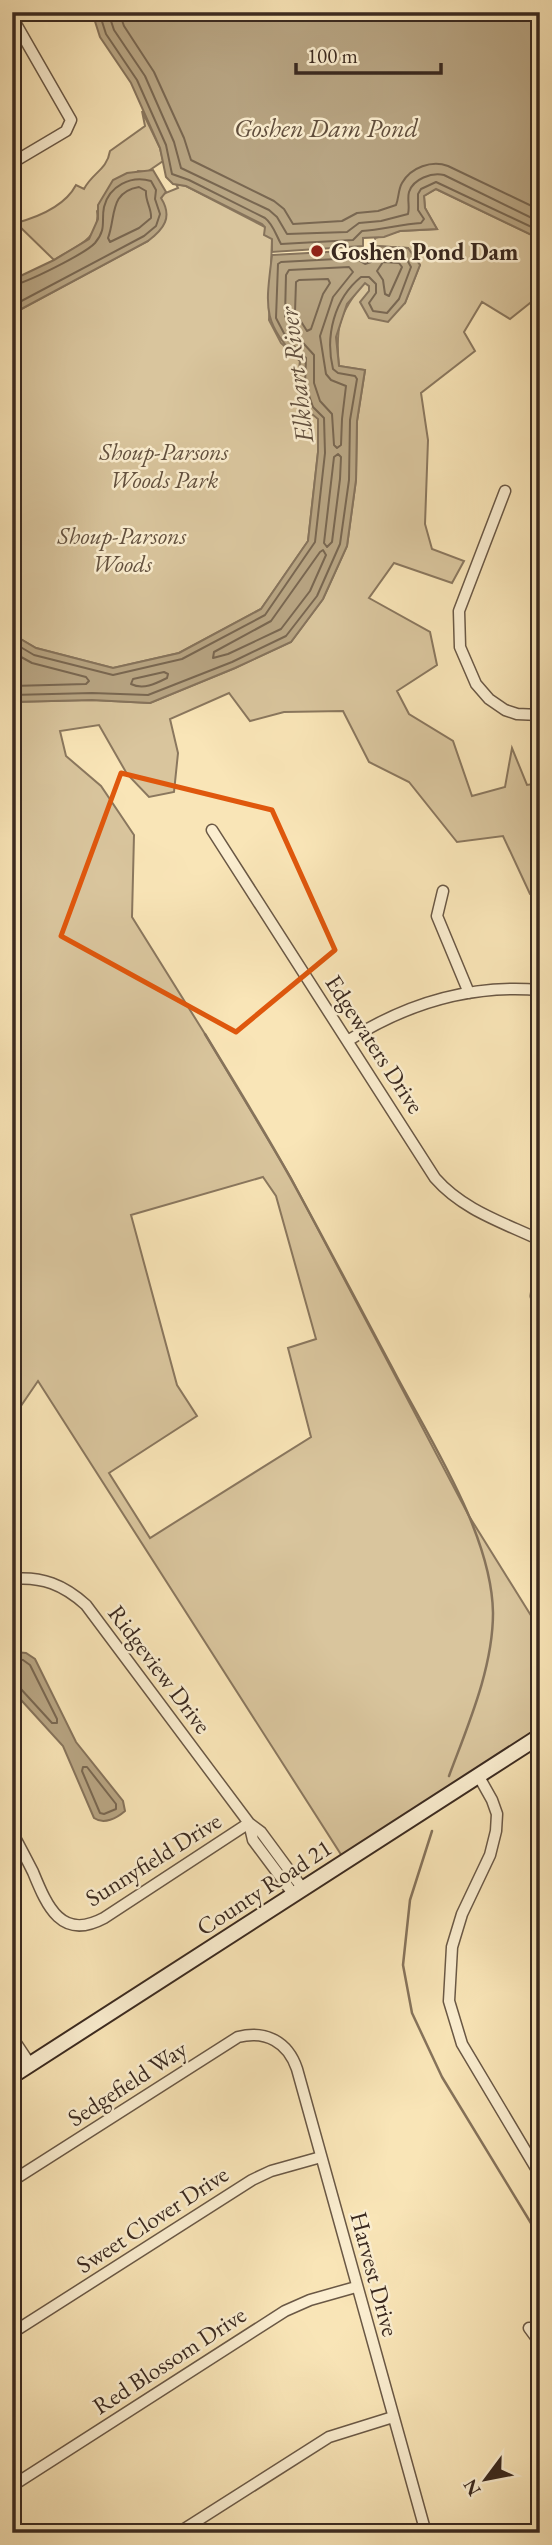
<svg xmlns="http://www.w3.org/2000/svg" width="552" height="2545" viewBox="0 0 552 2545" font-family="'EB Garamond',serif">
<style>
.green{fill:#d9c59d;stroke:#8a775e;stroke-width:2;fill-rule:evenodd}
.water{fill:#b8a583;stroke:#86735b;stroke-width:2}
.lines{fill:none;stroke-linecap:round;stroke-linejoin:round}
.shore{stroke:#796751;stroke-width:2}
.stream{stroke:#86735b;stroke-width:2.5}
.street-casing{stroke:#6a5845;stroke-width:13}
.secondary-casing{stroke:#3a291f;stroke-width:18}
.street{stroke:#fbeed0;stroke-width:10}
.secondary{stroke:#fbeed0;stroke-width:14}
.marked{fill:none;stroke:#df570d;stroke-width:5;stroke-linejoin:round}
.poi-dot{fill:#8f2418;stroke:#fbeed0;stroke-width:2.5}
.labels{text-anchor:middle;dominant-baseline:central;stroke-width:5;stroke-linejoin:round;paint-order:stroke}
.poi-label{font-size:24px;font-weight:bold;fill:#3a291f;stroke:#fbeed0;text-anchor:start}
.park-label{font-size:24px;font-style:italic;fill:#62503e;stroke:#fbeed0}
.street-label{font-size:24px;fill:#3a291f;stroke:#fbeed0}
.water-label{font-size:26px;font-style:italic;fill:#604e3d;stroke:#fbeed0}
</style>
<rect width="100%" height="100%" fill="#f9e5b7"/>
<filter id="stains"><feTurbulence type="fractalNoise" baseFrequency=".00286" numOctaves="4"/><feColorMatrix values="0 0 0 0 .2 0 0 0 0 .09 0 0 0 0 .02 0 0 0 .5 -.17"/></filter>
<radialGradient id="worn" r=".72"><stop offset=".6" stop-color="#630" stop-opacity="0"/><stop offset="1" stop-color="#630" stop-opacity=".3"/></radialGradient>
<path class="green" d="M142,111L160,148L163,161L147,172L138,171L97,211C101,240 74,247 54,260L16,223C38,217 65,206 76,185L84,189C92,173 107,170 110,151L145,126Z
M176,184L186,186L265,227L272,239L269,320L281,343L300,361L298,385L318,419V452L308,541L261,609L179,653L113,668L36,648L12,634V314L148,241L161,198L163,194L178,188Z
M436,189L540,239V295L510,319L482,302L464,332L475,351L421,393L428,440L425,524L432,549L464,561L452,583L394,563L369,598L430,632L437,665L397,691L409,714L453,741L472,796L505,787L512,748L527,785L540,783V899L530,894L503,836L457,842L409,782L369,762L343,711L284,712L250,721L229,693L170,719L178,753L174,792L149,797L127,774L99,725L60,731L66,756L101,786L134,835L132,917L205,1034L291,1178L469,1516L540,1630V1729L342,1856L38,1381L12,1419V702L92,700L150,703L235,668L291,642L323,599L347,546L356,480L357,421L365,370L339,366C335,327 339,314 364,282L369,286V291L405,303L420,265L408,248L375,246V238L400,231L437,229L425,208L424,196ZM263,1177L276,1196L316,1339L288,1348L311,1437L150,1538L109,1473L197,1416L177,1385L131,1215Z"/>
<path class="water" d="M92,12H540V239L436,189L424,196L425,208L437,229L400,231L384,237L363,238V246L272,252V239L264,235L265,227L262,224L186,186L173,184L166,177L160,148L131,83L100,37Z
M153,170L166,192L161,198C173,217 164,229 148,241L12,314V280L54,260L89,239L98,219V205L113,180L127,173Z
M374,246L408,248L420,265L405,303L388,322L369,318L360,302L369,291V286L365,283L347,304L336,337L339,366L365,370L357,421L356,480L347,546L323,599L291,642L235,668L150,703L92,700L12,702V634L36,648L113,668L179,653L261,609L308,541L318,452V419C297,405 298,384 300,361C261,323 266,306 272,255L363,250L364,260Z
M15,1652L26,1653L35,1659L76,1742L123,1801L125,1811C117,1818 104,1825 94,1818L63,1746L12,1690V1653Z"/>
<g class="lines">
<path class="shore" d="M99,12L106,34L137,80L166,145L172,174L189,180L265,218C273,224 276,235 281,244L353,240L362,231C382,230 401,224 421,223L424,219L418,210V194L421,189L436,182L540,231
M108,12L114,30L145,76L174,142L181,168L269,210L277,217L287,234L347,232L359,223L381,221L408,214C410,207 407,199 409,192C413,179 432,172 444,175L540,222
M119,12L124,26L154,72L184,138L191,160L274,201L284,209L293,224L342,221L357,213L378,211L396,205C399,198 398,190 402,183C411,167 432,160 448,166L540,210
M139,187L146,191C145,201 152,209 151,218L139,228L110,242L108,238C116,217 109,192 139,187Z
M383,262L399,263L402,267L389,296L385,294L383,280L377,271Z
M349,267L353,272L333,297L320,336L326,374L331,380L346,386L342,419L341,445L337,448L334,445L332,414L320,401L314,383V355L294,333L285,316L286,275L289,270Z
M328,279L330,283L323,294L311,329L307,331L295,312L296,282L299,280Z
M12,285C25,284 86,253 95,243C107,229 101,221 104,207C109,186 131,175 151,181L156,190L155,199L160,214L156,226L144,236L12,306
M338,454L341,457L340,479L332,542L327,547L324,543L334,457Z
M323,550L326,555L310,591L281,629L228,654L213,658L214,652L271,621L320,552Z
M12,642L34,655L113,675L182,659L265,615L315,542L325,453L324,418L313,407L305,384L306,358L287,339L276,318L278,264L281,262L355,258L365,264L371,262L379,253L405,256L411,267L399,299L387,313L373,311L369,303L376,293V284L369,277H361C334,299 325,336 333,369L338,373L355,376L357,379L350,420L349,480L340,544L317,596L286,636L232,662L148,695L92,693L12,695
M12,652L32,663L86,677L89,681L86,684L12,686
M164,672L168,674L167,678C155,684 143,690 131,684L133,679Z
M12,1659L23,1660L30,1665L57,1719V1723H52L20,1688L12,1686
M83,1767H87L116,1804V1809L104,1814L100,1813L82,1771Z"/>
<path class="stream" d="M205,1034C234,1082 264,1130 291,1179C327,1244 361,1310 396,1375C432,1443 492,1536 493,1613C493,1668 468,1725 449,1776
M432,1831L410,1900L403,1965L412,2013L442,2077L540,2238"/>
<g class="street-casing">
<path id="street" d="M12,17L71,120L66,131L12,163
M505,491L459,611L460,647L476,684L489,699L505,710L517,714L540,715
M212,830L435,1178C463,1210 502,1222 540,1240
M443,891L437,916L469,993
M349,1040C406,1004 471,984 540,990
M540,1265L536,1296L540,1313
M12,1579C42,1576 64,1585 86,1605L249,1823L261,1832L303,1889
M478,1775L492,1800L497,1814L496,1831L490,1855L462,1914L452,1947L449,2001L462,2044L540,2175
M249,1823L253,1840L294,1895
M12,1832C19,1845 26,1858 33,1872C47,1906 61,1941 104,1918L249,1823
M12,2037L30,2064
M12,2181L238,2037C266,2030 288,2042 297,2069L426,2533
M529,2328L540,2343
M12,2333L252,2180L271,2171L321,2157
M12,2486L285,2311L310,2300L356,2287
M178,2533L329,2437L393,2417"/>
</g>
<g class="secondary-casing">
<path id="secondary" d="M12,2076L540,1736"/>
</g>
<use href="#street" class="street"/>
<use href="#secondary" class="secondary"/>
</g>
<path class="marked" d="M121,773L272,810L335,950L236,1032L61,936Z"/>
<circle class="poi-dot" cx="317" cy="251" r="7"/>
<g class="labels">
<g class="poi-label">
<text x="331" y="251">Goshen Pond Dam</text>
</g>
<g class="park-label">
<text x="164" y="451">Shoup-Parsons<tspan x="164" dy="28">Woods Park</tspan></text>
<text x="122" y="535">Shoup-Parsons<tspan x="122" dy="28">Woods</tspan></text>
</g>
<g class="street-label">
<text transform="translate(375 1044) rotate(57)">Edgewaters Drive</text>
<text transform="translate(160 1669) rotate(53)">Ridgeview Drive</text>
<text transform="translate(153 1859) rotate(-32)">Sunnyfield Drive</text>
<text transform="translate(264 1887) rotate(-33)">County Road 21</text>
<text transform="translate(127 2083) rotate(-33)">Sedgefield Way</text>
<text transform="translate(152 2219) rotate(-33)">Sweet Clover Drive</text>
<text transform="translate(375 2274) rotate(75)">Harvest Drive</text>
<text transform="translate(169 2360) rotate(-33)">Red Blossom Drive</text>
</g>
<g class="water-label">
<text x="326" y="128">Goshen Dam Pond</text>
<text transform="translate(296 375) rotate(-97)">Elkhart River</text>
</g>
</g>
<rect width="552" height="2545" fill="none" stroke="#f9e5b7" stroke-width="42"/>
<rect x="14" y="14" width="524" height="2517" fill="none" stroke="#3a291f" stroke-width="3.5"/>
<rect x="21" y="21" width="510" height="2503" fill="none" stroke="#3a291f" stroke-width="2"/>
<g transform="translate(486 2479) rotate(238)" stroke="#fbeed0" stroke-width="5" paint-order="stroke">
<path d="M0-5L12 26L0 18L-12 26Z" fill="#3a291f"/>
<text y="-10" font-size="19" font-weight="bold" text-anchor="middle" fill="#3a291f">N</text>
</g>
<path d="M296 63v10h145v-10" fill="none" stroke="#3a291f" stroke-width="3.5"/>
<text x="307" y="63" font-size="21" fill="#3a291f" stroke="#fbeed0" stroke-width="5" paint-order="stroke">100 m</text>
<rect width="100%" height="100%" filter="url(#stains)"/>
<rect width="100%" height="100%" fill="url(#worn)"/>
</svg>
